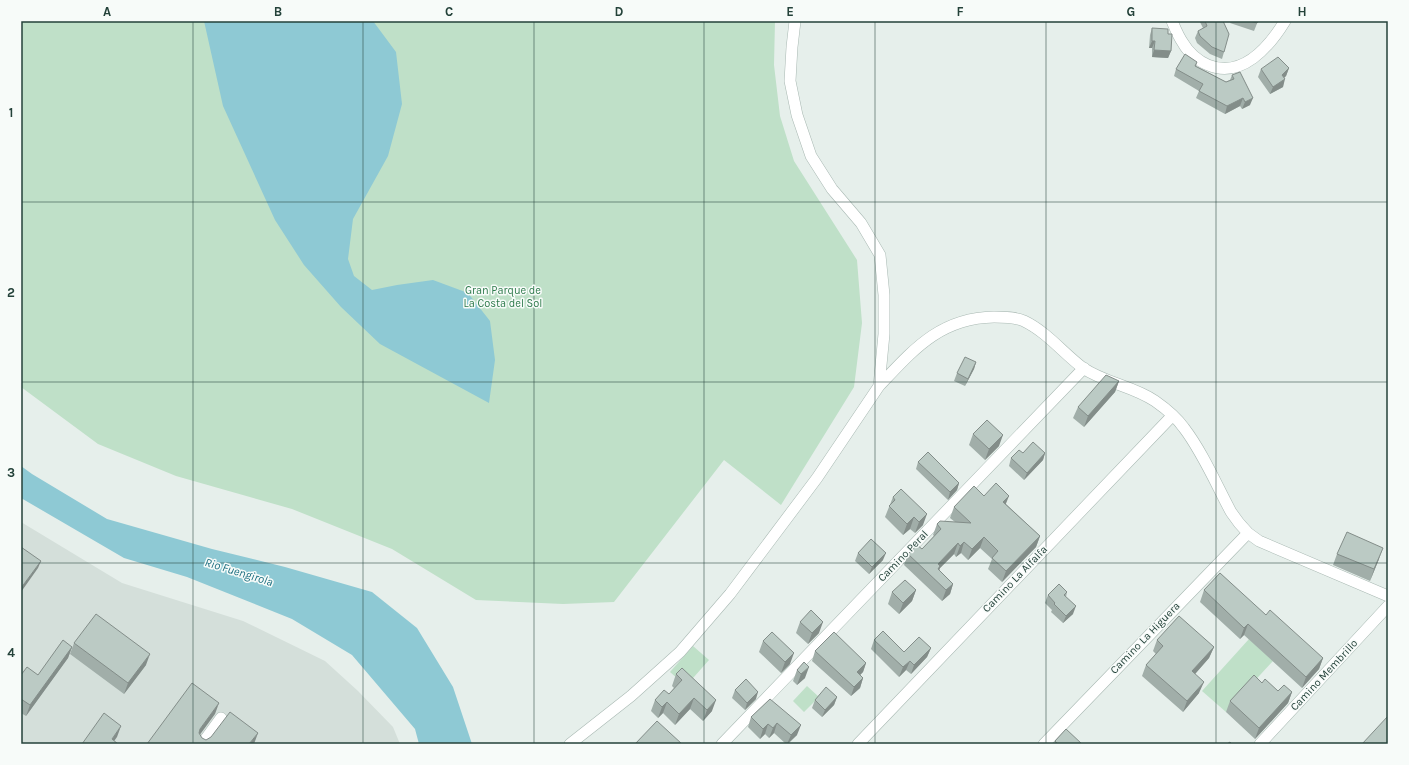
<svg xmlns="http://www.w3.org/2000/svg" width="1409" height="765" viewBox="0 0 1409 765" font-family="Karla,sans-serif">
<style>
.built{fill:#d4dfda}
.green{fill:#bfe0c8}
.water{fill:#8ec9d4}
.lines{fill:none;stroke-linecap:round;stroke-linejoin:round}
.street-casing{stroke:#a8b8b2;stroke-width:12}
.street{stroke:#fff;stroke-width:11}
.wall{fill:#a1aea9}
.shaded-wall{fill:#838d89}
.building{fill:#bbcac4;stroke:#838d89}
.grid{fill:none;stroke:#24423a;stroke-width:1;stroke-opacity:0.55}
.labels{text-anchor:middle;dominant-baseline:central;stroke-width:3;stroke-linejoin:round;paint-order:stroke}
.park-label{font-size:11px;fill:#2d7a4b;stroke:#f7fbf9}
.street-label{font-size:11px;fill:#24423a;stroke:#f7fbf9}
.water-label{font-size:12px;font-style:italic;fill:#1c6f80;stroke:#f7fbf9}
.neatline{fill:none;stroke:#24423a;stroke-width:1.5}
.grid-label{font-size:13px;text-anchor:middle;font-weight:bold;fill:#24423a}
</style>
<rect width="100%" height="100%" fill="#e6efeb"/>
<path class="built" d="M21,522L122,583L243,621L325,661L358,691L393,727L400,744H21Z"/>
<path class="green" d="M21,21H775L774,65L780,116L794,161L857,260L862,323L854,387L781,505L724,460L614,602L563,604L476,600L392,549L292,509L176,476L98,444L21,387Z
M1249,639L1273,661L1226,712L1202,691Z
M693,646L709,660L686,686L670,672Z
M807,686L819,697L804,712L793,701Z"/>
<path class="water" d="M204,21H373L396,52L402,104L388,156L353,219L348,259L354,276L372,290L397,285L433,280L468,293L490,321L495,360L489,403L380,344L341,307L304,265L275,220L223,106Z
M21,466L32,474L107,519L212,549L285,567L372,592L417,628L453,687L472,744H419L415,729L352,655L292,619L187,577L124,558L21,498Z"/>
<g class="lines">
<g class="street-casing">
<path id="street" d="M1172,21C1175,28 1178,36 1183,43C1188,52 1198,61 1208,65C1242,79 1269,47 1285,21
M879,386C914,349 940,318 994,317C1004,317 1015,317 1024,321C1047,332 1063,353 1083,368C1105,383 1133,386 1155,401C1165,408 1177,418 1184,428C1203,453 1216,484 1231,512L1239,523L1248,533L1259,541L1388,596
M202,744L221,718
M570,744L631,696L680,652L730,594L817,478L879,386L884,334V295L880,255L861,223L832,189L811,156L797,115L790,81L792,47L795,21
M722,744L1084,368
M858,744L1172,416
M1044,744L1248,533
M1260,744L1388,606"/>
</g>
<use href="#street" class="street"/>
</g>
<path class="wall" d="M1201,21H1223L1224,52L1222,59L1210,54L1197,43L1195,38L1198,31L1203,28L1200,22Z
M1231,21H1258L1254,31L1230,23Z
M1152,28L1168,34L1171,51L1168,58L1152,57V48H1149L1150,35Z
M1197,62L1196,66L1226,82L1230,80L1232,75L1250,105L1242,109L1240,106L1225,114L1196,98L1199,91L1174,76L1176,69Z
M1289,68L1286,76L1284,78L1283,87L1270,94L1258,77L1261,69Z
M976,362L974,369L965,386L954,381L957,373Z
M1119,381L1115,392L1084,427L1073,418L1078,407Z
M973,434L999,446L985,460L969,445Z
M1023,453H1045L1043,460L1024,480L1009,466L1011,458Z
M918,462L959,483L957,490L948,500L916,469Z
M984,496L1006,504L1040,536L1036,547L1002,582L988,569L992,559L980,548L968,560L961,553L956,557L954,554L940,568L939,570L953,584L950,594L942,601L904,565L908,554L922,549L934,536L933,535L937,524L955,522L950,518L954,507Z
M893,497L923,525L915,533L910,529L903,535L885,517Z
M858,553L883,560L869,574L855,561Z
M1337,554L1379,559L1370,581L1333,565Z
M916,590L912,601L899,614L888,604L892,592Z
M1204,590L1266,615L1323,658L1319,669L1302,688L1244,635L1240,639L1200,602Z
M1067,592L1066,597L1073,614L1063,623L1051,612L1052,610L1045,603L1048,595Z
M800,622L819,633L808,644L796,633Z
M874,640L904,652L931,648L927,657L911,674L906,670L899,677L871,649Z
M1157,640L1214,647L1209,658L1195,674L1199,693L1183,712L1142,676L1146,665L1156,654L1153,651Z
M763,641L790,664L781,673L759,652Z
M74,643L146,665L124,694L70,654Z
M72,647L68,658L26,716L21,713V675H38Z
M815,651L866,663L863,672L860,675L863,678L860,688L851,696L812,661Z
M682,668L712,711L703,721L690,709L675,725L663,713L658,718L651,711L655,700L669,694L674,688L672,686L676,674Z
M797,670L805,678L797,685L793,681Z
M1262,683L1278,691L1292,692L1288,703L1255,739L1226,712L1230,701Z
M735,690L756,699L745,710L732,698Z
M837,697L834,705L822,717L812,708L815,700Z
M770,699L797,735L788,744H786L774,733L769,738L765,734L760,739L748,727L751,717Z
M1055,741L1082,744H1054Z"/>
<path class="shaded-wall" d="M1152,41H1155L1152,48H1149Z
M1154,50L1171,51L1168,58L1152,57Z
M1289,68L1286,76L1279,82L1282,75Z
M1285,79L1283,87L1270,94L1273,87Z
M1243,98L1240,106L1225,114L1227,106Z
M1253,98L1250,105L1242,109L1245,102Z
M976,362L974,369L965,386L968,379Z
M1119,381L1115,392L1084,427L1088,416Z
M1003,435L999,446L985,460L989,449Z
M1045,453L1043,460L1024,480L1027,473Z
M959,483L957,490L948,500L950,492Z
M1009,496L1005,506L1003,502Z
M927,514L923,525L915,533L919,522Z
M914,517L910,529L903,535L907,524Z
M1040,536L1036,547L1002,582L1006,571Z
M984,537L980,548L968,560L972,549Z
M964,542L961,553L956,557L960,546Z
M958,543L954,554L940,568L937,577L934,580L937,571L938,564Z
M1383,548L1379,559L1370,581L1374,569Z
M886,553L883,560L869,574L872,567Z
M41,561L38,568L21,592V588Z
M953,584L950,594L942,601L946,590Z
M916,590L912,601L899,614L903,603Z
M1076,606L1073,614L1063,623L1066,616Z
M823,622L819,633L808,644L812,633Z
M1248,624L1244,635L1240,639L1244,628Z
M72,647L68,658L26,716L30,705Z
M1214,647L1209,658L1188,682L1192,671Z
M931,648L927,657L911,674L914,665Z
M794,653L790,664L781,673L785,662Z
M150,654L146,665L124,694L128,683Z
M1323,658L1319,669L1302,688L1306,677Z
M910,661L906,670L899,677L903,667Z
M866,663L863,672L853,682L857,672Z
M809,667L805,678L797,685L801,674Z
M863,678L860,688L851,696L854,687Z
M1204,682L1199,693L1183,712L1187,701Z
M758,692L756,699L745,710L747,703Z
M1292,692L1288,703L1255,739L1259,728Z
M837,697L834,705L822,717L825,710Z
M694,698L690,709L675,725L679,714Z
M716,700L712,711L703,721L707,710Z
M667,702L663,713L658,718L662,707Z
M219,703L215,714L196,740L200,729Z
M777,723L774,733L769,738L773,728Z
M768,724L765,734L760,739L763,729Z
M801,725L797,735L787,744L791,735Z
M121,726L117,737L112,744V739Z
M258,733L254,744H249Z"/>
<path class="building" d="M1205,21H1223L1229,34L1224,52L1212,47L1200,36L1198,31L1207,26Z
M1250,21H1258L1257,23Z
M1152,28L1168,29V34H1172L1171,51L1154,50L1155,41H1152Z
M1185,54L1197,62L1195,66L1226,82L1234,79L1232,75L1240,72L1253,98L1245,102L1243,98L1227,106L1199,91L1203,84L1176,69Z
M1278,57L1289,68L1282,75L1285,79L1273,87L1261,69Z
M965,357L976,362L968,379L957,373Z
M1106,375L1119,381L1088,416L1078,407Z
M987,420L1003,435L989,449L973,434Z
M1033,442L1045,453L1027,473L1011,458L1019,450L1023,453Z
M928,452L959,483L950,492L918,462Z
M996,483L1009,496L1003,502L1040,536L1006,571L992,558L998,551L984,537L972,549L964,542L960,546L958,543L938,564L940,566L938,569L953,584L946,590L908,554L917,545L922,549L941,529L937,524L940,521L971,523L954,507L974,486L984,496Z
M901,489L927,514L919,522L914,517L907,524L889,506L895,500L893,497Z
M1347,532L1383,548L1374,569L1337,554Z
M871,539L886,553L872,567L858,553Z
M21,547L41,561L21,588Z
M1220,573L1266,615L1270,610L1323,658L1306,677L1248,624L1244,628L1204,590Z
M905,580L916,590L903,603L892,592Z
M1059,584L1067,592L1064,595L1076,606L1066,616L1054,604L1055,603L1048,595Z
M811,610L823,622L812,633L800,622Z
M96,614L150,654L128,683L74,643Z
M1179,616L1214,647L1192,671L1204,682L1187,701L1146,665L1163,646L1157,640Z
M883,631L904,652L919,637L931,648L914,665L910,661L903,667L874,640Z
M772,632L794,653L785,662L763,641Z
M834,632L866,663L857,672L863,678L854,687L815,651Z
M63,640L72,647L30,705L21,699V675L27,667L38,675Z
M804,662L809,667L801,674L797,670Z
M682,668L716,700L707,710L694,698L679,714L667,702L662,707L655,700L664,690L669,694L682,680L676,674Z
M1254,675L1262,683L1265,679L1278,691L1284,685L1292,692L1259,728L1230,701Z
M746,679L758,692L747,703L735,690Z
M192,683L219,703L200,729L199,733L202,738L206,740L211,737L230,712L258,733L249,744H147Z
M826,687L837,697L825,710L815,700Z
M770,699L801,725L791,735L777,723L773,728L768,724L763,729L751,717Z
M104,713L121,726L112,739L118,744H82Z
M1388,716V744H1362Z
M657,721L682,744H635Z
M1066,729L1082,744H1058L1055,741Z
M1230,742L1232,744H1227Z"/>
<path class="grid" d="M193,21V744M363,21V744M534,21V744M704,21V744M875,21V744M1046,21V744M1216,21V744M21,202H1388M21,382H1388M21,563H1388"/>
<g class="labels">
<g class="park-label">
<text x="503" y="290">Gran Parque de<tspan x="503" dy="13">La Costa del Sol</tspan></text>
</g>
<g class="street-label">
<text transform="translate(903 556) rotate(-46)">Camino Peral</text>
<text transform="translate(1015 579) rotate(-46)">Camino La Alfalfa</text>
<text transform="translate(1145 638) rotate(-46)">Camino La Higuera</text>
<text transform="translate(1324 675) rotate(-47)">Camino Membrillo</text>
</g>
<g class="water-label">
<text transform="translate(239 572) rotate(17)">Rio Fuengirola</text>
</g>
</g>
<rect width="1409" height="765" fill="none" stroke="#f7fbf9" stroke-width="44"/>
<rect x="22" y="22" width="1365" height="721" class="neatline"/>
<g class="grid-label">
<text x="107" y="16">A</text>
<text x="278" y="16">B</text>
<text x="449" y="16">C</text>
<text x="619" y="16">D</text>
<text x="790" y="16">E</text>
<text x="960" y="16">F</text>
<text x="1131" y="16">G</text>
<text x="1302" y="16">H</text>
<text x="11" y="117">1</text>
<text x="11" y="297">2</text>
<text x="11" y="477">3</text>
<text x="11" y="657">4</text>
</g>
</svg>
